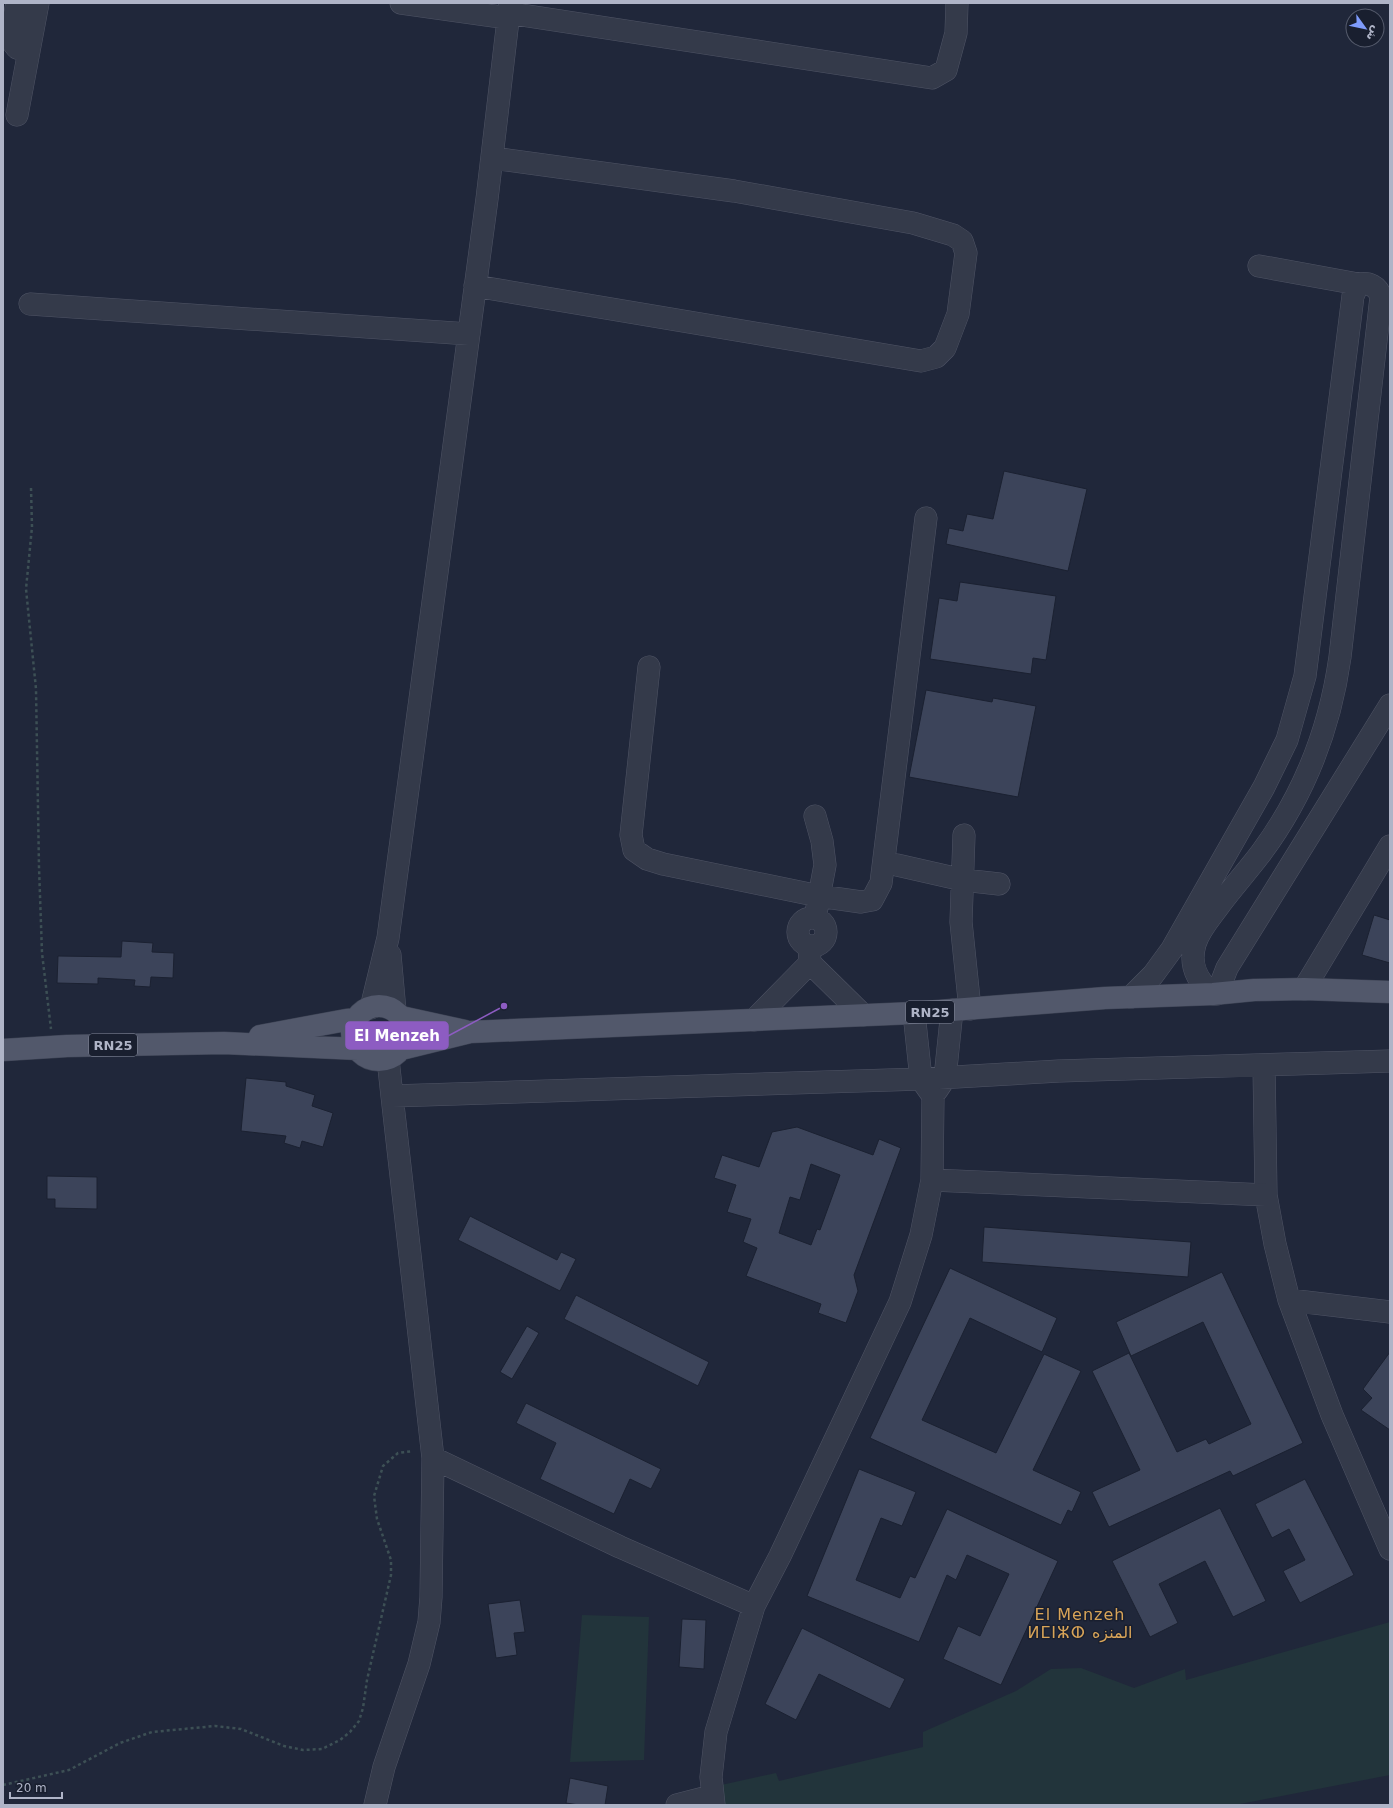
<svg xmlns="http://www.w3.org/2000/svg" width="1393" height="1808" viewBox="0 0 1393 1808" font-family="'DejaVu Sans','Noto Sans Arabic','Noto Sans Tifinagh',sans-serif">
<style>
.green{fill:#22343b}
.building{fill:#3c445a;stroke:#1b2131;fill-rule:evenodd}
.lines{fill:none;stroke-linecap:round;stroke-linejoin:round}
.minor-casing{stroke:#4f5465;stroke-width:23}
.major-casing{stroke:#3d4354;stroke-width:23}
.path{stroke:#3d5055;stroke-width:2.5;stroke-dasharray:3 3;stroke-linecap:butt}
.minor{stroke:#343a4a;stroke-width:22}
.major{stroke:#52586b;stroke-width:22}
.labels{text-anchor:middle;dominant-baseline:central;stroke-width:3;stroke-linejoin:round;paint-order:stroke}
.shield{fill:#191f2f;stroke:#828799;stroke-width:1}
.shield-label{font-size:13px;font-weight:bold;fill:#afb4c7}
.quarter-label{font-size:16px;letter-spacing:1px;fill:#d8a458;stroke:#191f2f}
.leader{fill:none;stroke:#8d5cc2;stroke-width:1.5}
.callout-dot{fill:#8d5cc2;stroke:#191f2f;stroke-width:1.5}
.callout{fill:#8d5cc2;stroke:#8d5cc2;stroke-width:1.5}
.callout-label{font-size:15px;text-anchor:middle;font-weight:bold;fill:#fff}
</style>
<rect width="100%" height="100%" fill="#20273a"/>
<path class="green" d="M582,1615L649,1617L644,1760L570,1762Z
M1390,1622V1775L1235,1805H724L721,1785L776,1773L779,1781L923,1747V1732L1016,1691L1051,1669L1081,1668L1134,1688L1185,1669L1186,1680Z"/>
<path class="building" d="M1004,471L1087,489L1068,571L946,544L949,528L963,531L967,514L993,519Z
M960,582L1056,596L1046,660L1033,658L1031,674L930,659L939,598L957,601Z
M926,690L992,702L993,698L1036,706L1018,797L909,777Z
M1374,915L1390,920V963L1362,955Z
M122,941L153,943L152,952L174,953L173,978L151,977L150,987L134,986L135,980L98,978V984L57,983L58,956L121,957Z
M246,1078L286,1082V1086L315,1095L312,1106L333,1113L323,1147L302,1141L300,1148L284,1143L286,1136L241,1131Z
M797,1127L873,1155L879,1139L901,1148L854,1275L858,1291L846,1323L818,1313L821,1304L746,1276L757,1248L743,1242L751,1219L727,1212L736,1185L714,1178L722,1155L759,1167L772,1132ZM811,1164L840,1175L820,1230L817,1229L811,1245L779,1233L790,1197L800,1200Z
M47,1176L97,1177V1209L55,1208V1199H47Z
M470,1216L557,1260L561,1252L576,1259L560,1291L458,1240Z
M984,1227L1191,1242L1188,1277L982,1262Z
M950,1268L1057,1318L1042,1352L970,1318L922,1420L996,1453L1044,1354L1081,1371L1033,1470L1081,1492L1072,1512L1068,1510L1061,1525L870,1438Z
M1222,1272L1303,1443L1233,1476L1230,1471L1109,1527L1092,1492L1140,1470L1092,1371L1129,1353L1177,1452L1206,1439L1209,1444L1251,1424L1203,1322L1131,1356L1116,1322Z
M576,1295L709,1362L698,1386L564,1319Z
M527,1326L539,1333L512,1379L500,1372Z
M1390,1352V1430L1361,1410L1372,1398L1363,1389Z
M526,1403L661,1469L651,1489L630,1479L614,1514L540,1479L556,1443L516,1423Z
M859,1469L916,1492L902,1526L881,1518L856,1580L900,1598L910,1576L915,1578L947,1509L1058,1561L1001,1685L943,1659L958,1626L980,1636L1009,1574L967,1555L956,1580L947,1575L919,1642L807,1596Z
M1305,1479L1354,1575L1300,1603L1283,1571L1305,1560L1289,1529L1272,1538L1255,1504Z
M1220,1508L1266,1601L1233,1617L1205,1561L1159,1584L1178,1623L1150,1637L1112,1561Z
M520,1600L525,1632L514,1633L517,1655L496,1658L488,1604Z
M682,1619L706,1620L704,1669L679,1667Z
M802,1628L905,1679L890,1709L819,1674L796,1720L765,1704Z
M570,1778L608,1786L605,1805H579L566,1803Z"/>
<g class="lines">
<g class="minor-casing">
<path id="minor" d="M17,3L10,39L17,48L29,51
M401,3L508,18
M509,13L932,78L946,70L956,33L957,3
M17,115L38,3
M1259,266L1358,284
M475,286L921,361L936,357L945,348L958,314L966,253L962,241L953,235L913,223L734,191L492,158
M30,304L469,334
M649,667L631,835L634,850L647,859L663,864L819,896L861,902L872,900L881,883L926,518
M964,835L961,922L970,1009
M897,865L963,880L999,884
M815,918L825,865L822,841L815,816
M798 932a14 14 0 1 1 28 0a14 14 0 1 1-28 0Z
M809,946L810,963L863,1015
M390,955L395,1011
M1304,989L1390,846
M1217,994L1227,968L1390,705
M1131,997L1153,975L1172,949L1264,787L1287,740L1305,676L1353,296L1358,284C1369,282 1378,286 1381,297L1340,657C1330,728 1304,795 1261,853C1248,870 1234,886 1221,903C1212,916 1200,928 1195,944C1189,965 1197,981 1213,994
M371,1008L388,938L487,199L510,3
M754,1020L810,963
M388,1059L392,1096
M1264,1065L1266,1195L1275,1244L1289,1300L1332,1415L1390,1549
M937,1090L945,1078L952,1010
M932,1180L1266,1195
M1289,1300L1390,1312
M433,1458L620,1547L754,1606
M375,1805L384,1767L419,1664L429,1622L431,1597L433,1458L392,1096L921,1079L1059,1071L1390,1061
M677,1805L712,1796
M714,1805L711,1777L716,1732L754,1606L780,1556L900,1302L921,1235L932,1180L933,1096L921,1079L914,1013"/>
</g>
<g class="major-casing">
<path id="major" d="M352 1033a27 27 0 1 1 54 0a27 27 0 1 1-54 0Z
M401,1017L465,1031
M260,1036L357,1018
M401,1049L470,1032L914,1013L1105,998L1213,994L1254,990L1304,989L1390,992
M3,1050L67,1046L224,1043L358,1049"/>
</g>
<path class="path" d="M31,488L32,527L26,589L36,689L39,867L42,953L51,1029
M3,1785L69,1770L120,1743L152,1732L215,1726L241,1729L284,1746L303,1750L322,1749L340,1740L350,1732L359,1721L363,1708L367,1680L391,1575V1560L377,1519L374,1496L383,1466L398,1453L413,1451"/>
<use href="#minor" class="minor"/>
<use href="#major" class="major"/>
</g>
<g class="labels">
<g class="shield">
<rect x="906" y="1001" width="48" height="22" rx="3"/>
<rect x="89" y="1034" width="48" height="22" rx="3"/>
</g>
<g class="shield-label">
<text x="930" y="1012">RN25</text>
<text x="113" y="1045">RN25</text>
</g>
<g class="quarter-label">
<text x="1080" y="1614">El Menzeh<tspan x="1080" dy="18">ⵍⵎⵏⵣⵀ المنزه</tspan></text>
</g>
</g>
<path class="leader" d="M504 1006L448 1036"/>
<circle class="callout-dot" cx="504" cy="1006" r="4"/>
<rect class="callout" x="346" y="1022" width="102" height="27" rx="4"/>
<g class="callout-label">
<text x="397" y="1041">El Menzeh</text>
</g>
<rect width="1393" height="1808" fill="none" stroke="#afb4c7" stroke-width="8"/>
<g transform="translate(1365 28) rotate(123)"><circle r="19" fill="#191f2f" stroke="#555b6c"/>
<path d="M0-3L7 15L0 10L-7 15Z" fill="#7e9bfc"/>
<text y="-6" font-size="11" font-weight="bold" text-anchor="middle" fill="#afb4c7">ش</text>
</g>
<path d="M10 1792v6h52v-6" fill="none" stroke="#afb4c7" stroke-width="2"/>
<text x="16" y="1792" font-size="12" fill="#afb4c7" stroke="#191f2f" stroke-width="3" paint-order="stroke">20 m</text>
</svg>
